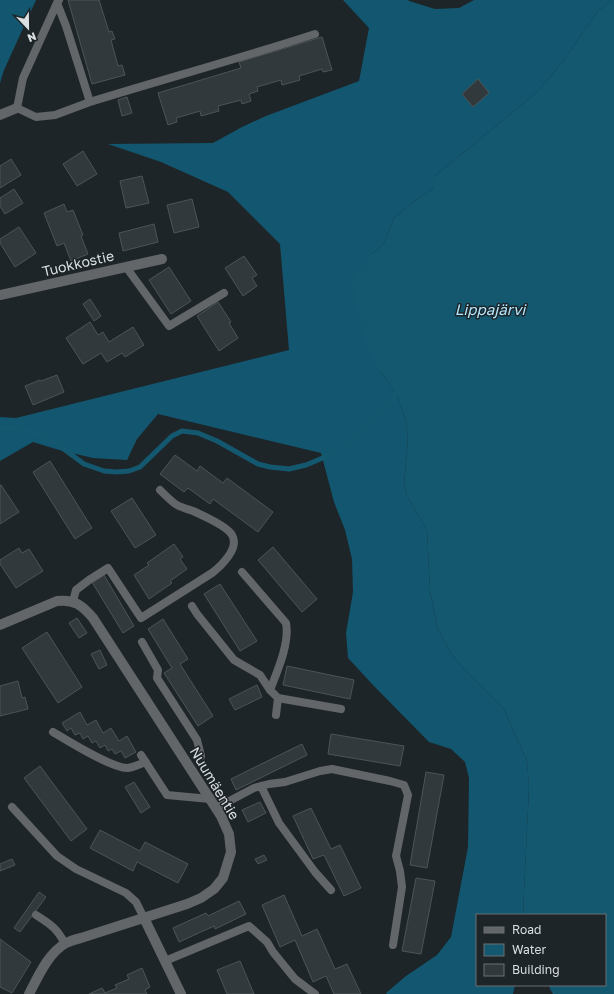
<svg xmlns="http://www.w3.org/2000/svg" width="614" height="994" viewBox="0 0 614 994" font-family="'Golos Text',sans-serif">
<style>
.forest{fill:#12576f}
.water{fill:#145870}
.lines{fill:none;stroke-linecap:round;stroke-linejoin:round}
.stream{stroke:#145870;stroke-width:5}
.building{fill:#32393d;stroke:#4c5457}
.service{stroke:#636668;stroke-width:8}
.minor{stroke:#636668;stroke-width:10}
.labels{text-anchor:middle;dominant-baseline:central;stroke-width:3;stroke-linejoin:round;paint-order:stroke}
.street-label{font-size:14px;fill:#dadfe1;stroke:#1e2528}
.water-label{font-size:15px;font-style:italic;fill:#b2e7ff;stroke:#1e2528}
</style>
<rect width="100%" height="100%" fill="#1e2528"/>
<path class="forest" d="M0,0H36L4,70L0,83Z
M343,0H408L409,1L435,9L459,8L474,0H612L597,12L565,59L537,92L434,177V188L416,200L394,218L384,243L372,254L380,371L396,393L406,420L408,439L404,485L407,496L427,530L430,590L437,627L450,652L465,670L504,709L527,761L529,787L523,915H477V985H515L513,994H387L386,993L406,976L437,955L451,937L468,847L469,778L465,762L451,749L429,742L373,685L348,658L346,633L353,592L352,559L345,530L334,502L321,453L158,414L137,439L127,460L93,458L59,450L33,442L0,461V417L16,418L289,350L280,244L228,192L161,162L108,144L213,143L242,127L266,116L359,81L369,28Z"/>
<path class="water" d="M612,0H614V994H553L550,989L549,985H605V915H523L529,787L527,761L504,709L465,670L450,652L437,627L430,590L427,530L407,496L404,485L408,439L406,420L396,393L380,371L366,345L351,280L372,254L384,243L394,218L416,200L434,188V177L537,92L565,59L597,12Z"/>
<g class="lines">
<path class="stream" d="M0,429L10,428L33,431L53,441L84,464L104,471L117,472L129,471L140,467L172,436L182,431L198,433L217,441L258,464L270,467L289,469L306,465L325,457L339,450L358,433L396,393"/>
</g>
<path class="building" d="M68,0H99L109,32L112,31L115,39L111,40L118,66L122,65L125,75L92,84Z
M322,37L332,70L323,72L322,69L299,76L300,80L282,85L281,80L257,87L258,91L249,94L251,101L242,104L241,100L218,106L219,111L201,116L200,111L176,118L177,122L168,125L158,93L241,68L239,62Z
M478,79L489,93L473,107L462,94Z
M127,97L132,113L122,116L118,100Z
M83,151L97,174L77,186L63,164Z
M11,159L21,175L0,188V166Z
M142,176L149,203L126,208L120,181Z
M14,189L23,203L5,214L0,206V198Z
M192,199L199,227L174,233L167,205Z
M64,204L67,212L73,210L83,235L81,236L88,254L71,261L64,243L57,246L44,213Z
M154,224L158,242L123,251L119,233Z
M19,227L36,253L15,267L0,243V239Z
M244,256L257,275L252,278L257,286L243,296L225,268Z
M169,267L191,301L171,314L149,280Z
M90,299L101,316L94,321L83,304Z
M218,302L231,322L229,323L238,338L219,351L197,316Z
M90,322L98,335L103,332L109,342L133,327L144,345L125,357L122,353L107,362L101,353L83,364L66,338Z
M57,375L64,392L33,405L25,386L40,380L41,381Z
M175,455L197,471L200,466L223,483L227,478L273,512L258,532L213,499L210,504L188,488L184,492L160,474Z
M50,461L92,528L75,539L33,472Z
M0,485H1L19,512L0,524Z
M132,498L156,535L135,548L111,511Z
M174,544L183,557L180,559L187,569L170,581L172,583L149,599L134,575L149,565L147,563Z
M273,547L317,599L302,612L258,560Z
M19,548L22,553L29,549L43,571L16,588L0,564V560Z
M104,575L134,626L123,633L92,582Z
M220,584L257,641L240,651L204,594Z
M77,618L87,633L79,638L69,623Z
M163,619L188,659L180,664L213,716L198,726L164,673L172,668L148,629Z
M47,632L82,687L58,703L22,648Z
M100,650L107,665L99,669L91,654Z
M287,666L354,680L350,699L283,685Z
M18,681L22,698L25,697L28,709L0,716V686Z
M257,685L262,697L235,710L229,699Z
M80,712L87,725L96,720L103,733L111,728L119,741L127,736L136,752L125,758L121,751L115,754L112,749L108,751L105,745L100,748L96,741L92,743L88,736L83,739L80,733L75,735L71,728L67,731L62,723Z
M331,734L404,746L400,766L328,754Z
M302,744L307,755L236,790L231,779Z
M40,766L87,829L71,841L24,778Z
M426,772L444,775L427,868L410,865Z
M134,782L150,807L141,813L125,787Z
M260,802L266,813L248,822L242,810Z
M311,808L331,849L340,845L361,888L344,896L324,855L313,859L293,816Z
M100,830L140,851L145,842L188,864L178,883L137,862L133,871L90,848Z
M264,855L267,860L258,864L255,859Z
M12,859L15,865L0,871V864Z
M416,878L435,881L421,954L402,951Z
M39,892L46,897L20,932L14,928Z
M284,895L302,936L317,929L335,969L347,964L361,994H334L326,976L313,982L295,940L280,947L262,905Z
M239,901L246,914L215,929L214,926L179,942L173,928L206,913L208,916Z
M0,939L31,962L12,993L0,987Z
M240,961L254,994H227L217,970Z
M142,968L150,987L145,990L147,994H89L102,988L105,993L117,988L115,985L129,979L127,975Z"/>
<g class="lines">
<path class="service" d="M57,3L66,26L90,102L55,115L36,117L17,108L23,78L57,3L59,0
M90,102C165,79 241,58 315,34
M126,267L169,326L224,293
M242,572L286,623C290,643 277,672 270,690
M73,601L76,590L89,580L108,568L141,618L212,573C221,566 240,548 232,535C228,527 202,515 193,511C187,509 179,507 174,503C169,499 164,494 160,490
M192,606L197,614L234,660L260,675L270,690L278,698L276,715
M142,642L158,670L157,678L197,740L201,756
M278,698L341,709
M53,732C68,741 113,769 128,768C134,767 140,764 146,762
M141,755L167,795L210,799
M261,786L279,823L315,872L331,890
M12,807L57,856L76,869L126,893L136,902L144,918
M216,808L254,788L269,784L285,782L320,771L332,769L390,781L404,785L408,795L396,856L400,871L402,887L393,945
M36,915C50,924 57,928 65,944
M165,961L249,926L267,942L273,952L295,979L315,994"/>
<path class="minor" d="M0,115L17,108
M0,295L162,259
M0,625L57,601C74,599 82,605 93,618L221,816L229,834L231,852L223,878L214,889L201,898L187,904L81,938C76,939 70,941 66,943C48,953 38,977 29,994
M144,918L181,994"/>
</g>
<g class="labels">
<g class="street-label">
<text transform="translate(78 263) rotate(-13)">Tuokkostie</text>
<text transform="translate(215 783) rotate(59)">Nuumäentie</text>
</g>
<g class="water-label">
<text x="490" y="309">Lippajärvi</text>
</g>
</g>
<rect x="476" y="914" width="130" height="72" fill="#1e2528" stroke="#696f72"/>
<rect x="484" y="927" width="20" height="6" fill="#636668" stroke="#696f72"/>
<text x="512" y="934" font-size="12" fill="#dadfe1">Road</text>
<rect x="484" y="944" width="20" height="12" fill="#145870" stroke="#696f72"/>
<text x="512" y="954" font-size="12" fill="#dadfe1">Water</text>
<rect x="484" y="964" width="20" height="12" fill="#32393d" stroke="#696f72"/>
<text x="512" y="974" font-size="12" fill="#dadfe1">Building</text>
<g transform="translate(28 28) rotate(158)" stroke="#1e2528" stroke-width="3" paint-order="stroke">
<path d="M0-3L7 15L0 10L-7 15Z" fill="#dadfe1"/>
<text y="-6" font-size="11" font-weight="bold" text-anchor="middle" fill="#dadfe1">N</text>
</g>
</svg>
